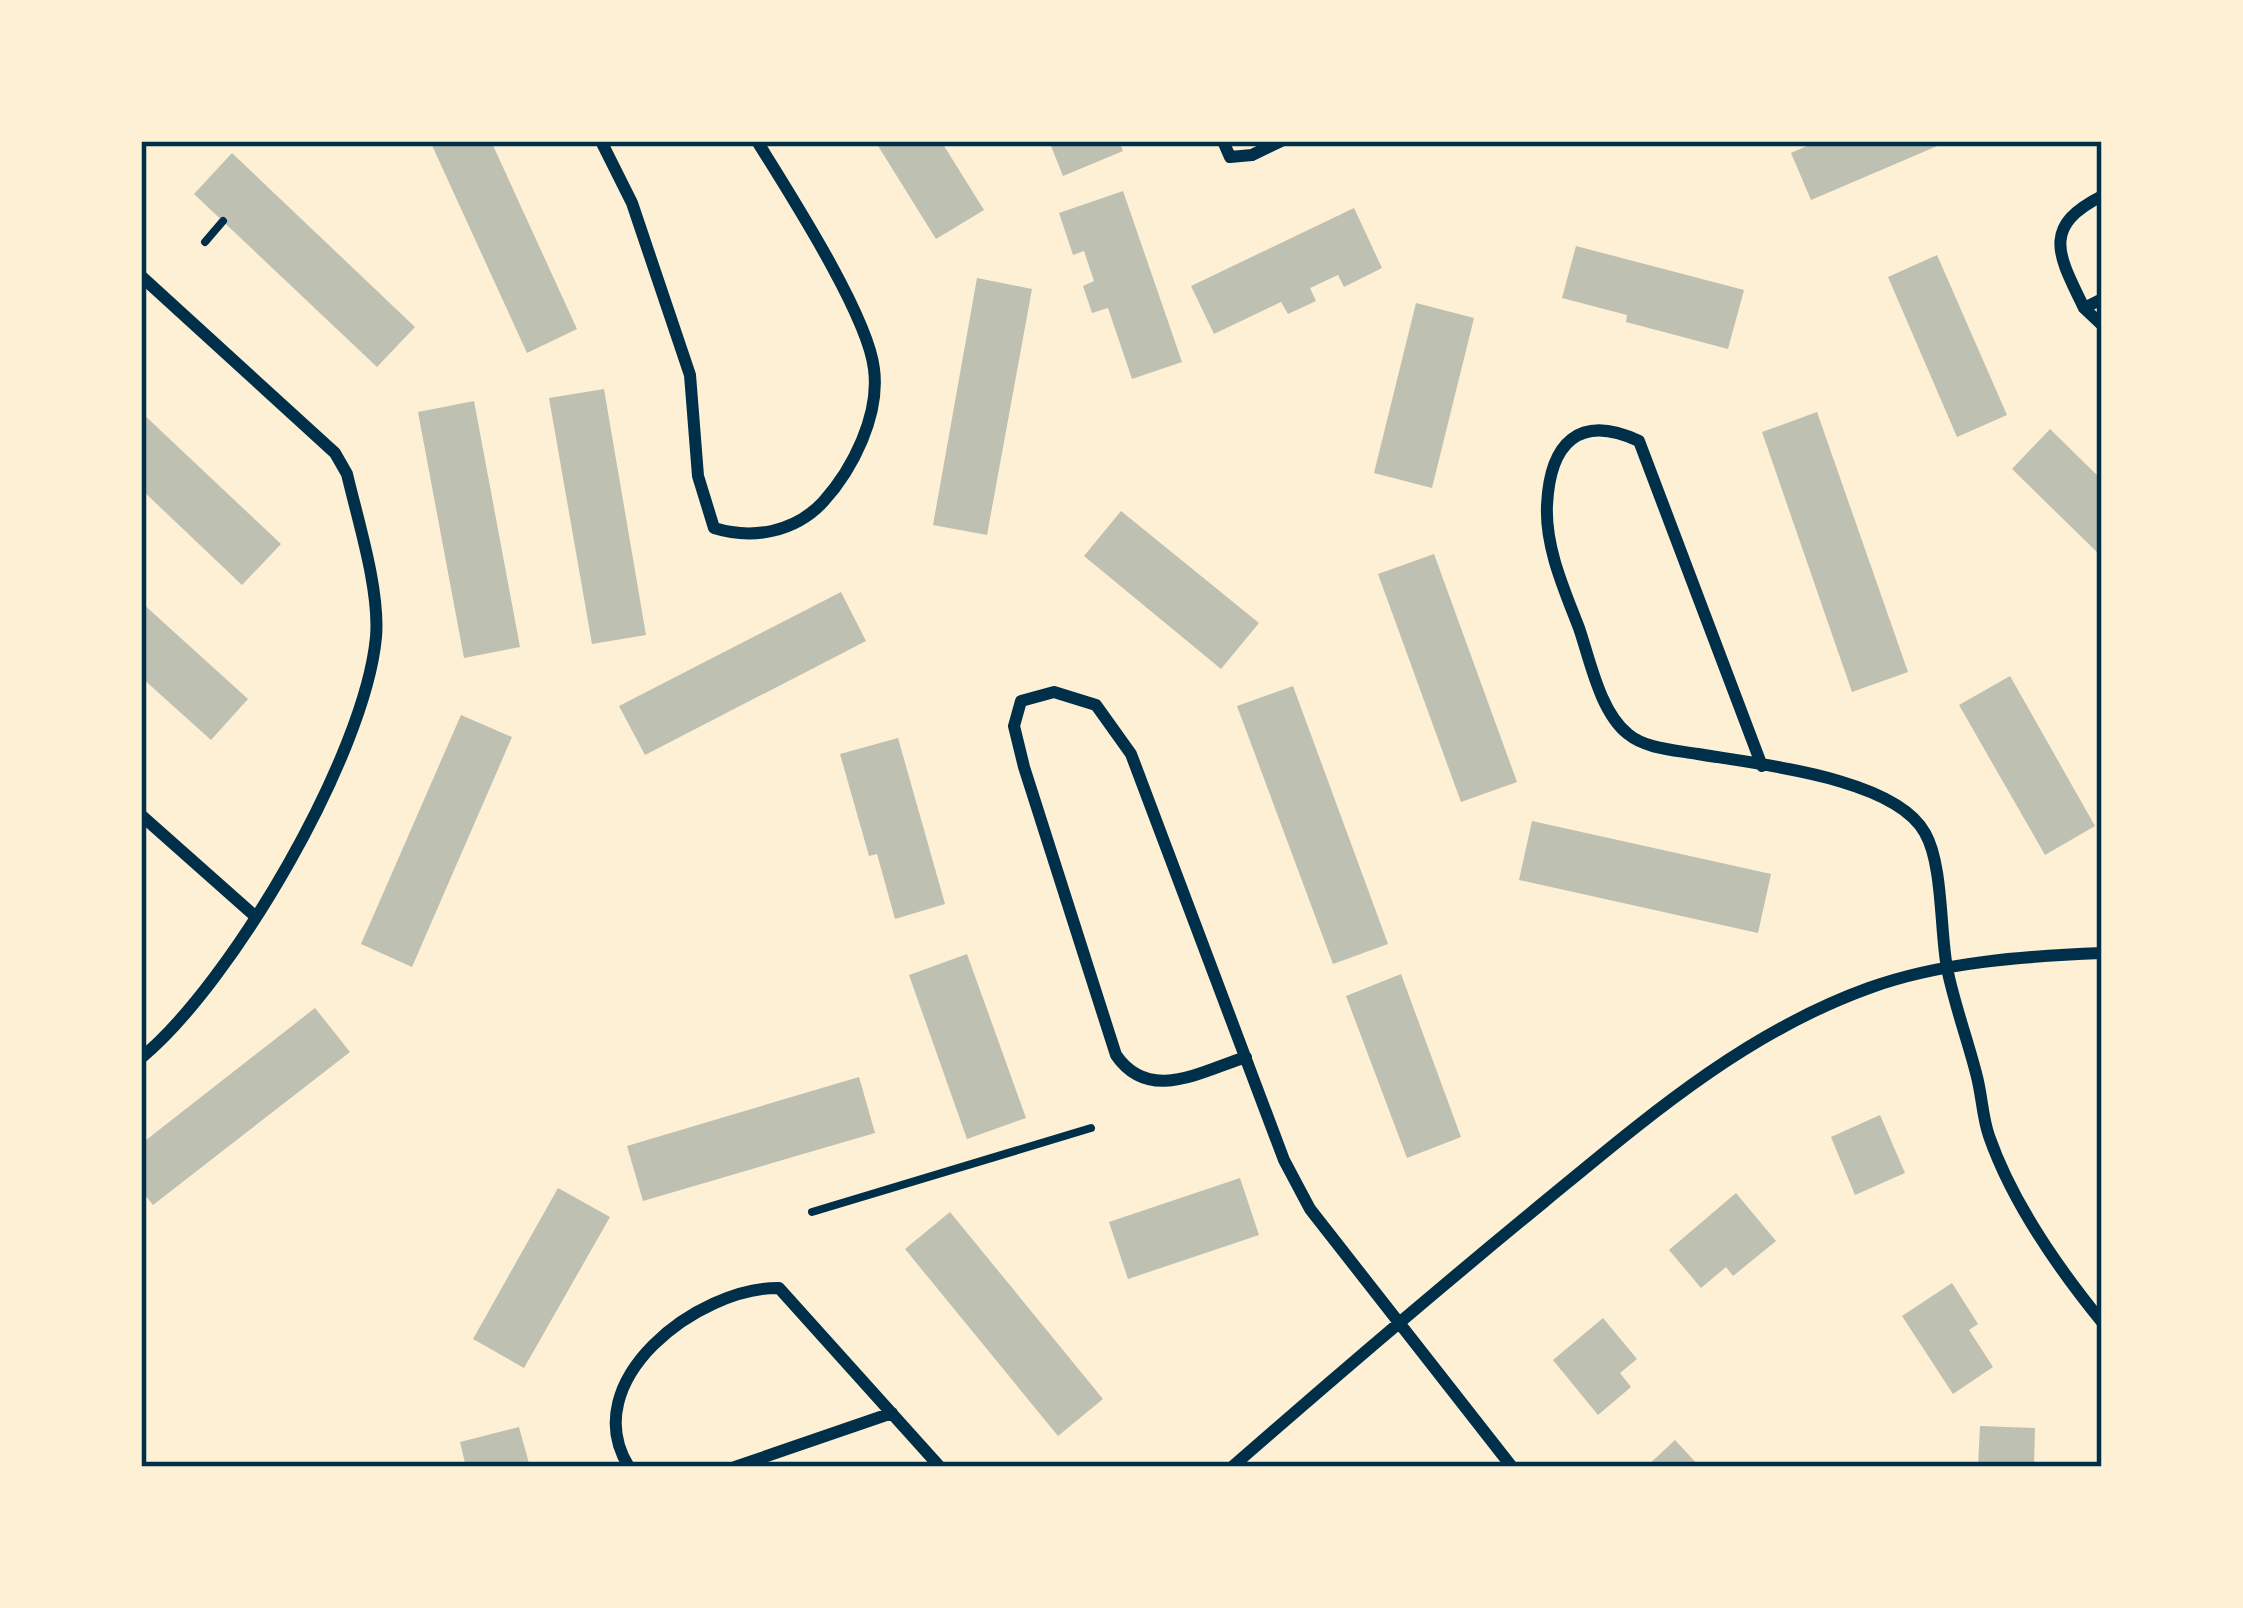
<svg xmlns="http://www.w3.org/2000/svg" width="2243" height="1608" viewBox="0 0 2243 1608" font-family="'Varela Round',sans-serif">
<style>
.building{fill:#bec0b2}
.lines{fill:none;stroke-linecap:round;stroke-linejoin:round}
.path{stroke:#003049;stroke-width:8}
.minor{stroke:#003049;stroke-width:12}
.neatline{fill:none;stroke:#003049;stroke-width:4.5}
</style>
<rect width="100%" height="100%" fill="#fdf0d5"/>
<path class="building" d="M430,141H491L577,329L527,353Z
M875,141H941L984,210L936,239Z
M1049,141H1119L1123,151L1063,176Z
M1818,141H1949L1811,200L1791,153Z
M232,153L415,327L377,367L194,194Z
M1123,191L1182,362L1132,379L1108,308L1092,313L1083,286L1094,281L1084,251L1073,255L1059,213Z
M1354,208L1382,268L1344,287L1338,275L1310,288L1316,301L1288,314L1281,302L1214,334L1191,286Z
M1576,246L1744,290L1728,349L1626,322L1627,315L1562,298Z
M1937,255L2007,415L1957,437L1888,277Z
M977,278L1032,289L987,535L933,525Z
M1416,303L1474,318L1432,488L1374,473Z
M604,389L646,635L592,644L549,398Z
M474,401L520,647L464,658L418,412Z
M141,412L281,544L242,585L141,489Z
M1817,412L1908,672L1852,692L1762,432Z
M2050,429L2102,480V557L2012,469Z
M1121,511L1259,623L1221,669L1084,556Z
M1434,554L1517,782L1461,802L1378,574Z
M841,592L866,641L645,755L619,706Z
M141,602L248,699L211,740L141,677Z
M2010,676L2095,826L2045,855L1959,705Z
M1293,686L1388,944L1333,964L1237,706Z
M461,715L512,737L412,967L361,944Z
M898,738L945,904L895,919L877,854L869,856L840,754Z
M1532,821L1771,874L1758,933L1519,880Z
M967,954L1026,1118L967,1139L909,975Z
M1401,974L1461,1137L1407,1158L1346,996Z
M315,1008L350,1052L153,1205L141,1190V1144Z
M859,1077L875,1133L643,1201L627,1146Z
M1880,1115L1905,1173L1855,1195L1831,1137Z
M1240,1178L1259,1235L1128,1279L1109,1222Z
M558,1188L610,1217L524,1368L473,1339Z
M1736,1193L1776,1241L1733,1276L1726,1267L1701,1288L1669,1250Z
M950,1212L1103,1399L1058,1436L905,1249Z
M1952,1283L1978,1324L1969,1330L1993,1367L1953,1394L1902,1316Z
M1603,1318L1637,1359L1620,1373L1631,1387L1598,1415L1553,1360Z
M1980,1426L2035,1428L2034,1467H1978Z
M519,1427L530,1467H466L460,1442Z
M1675,1440L1700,1467H1646Z"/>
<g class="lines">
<path class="path" d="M205,242L223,221
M812,1212L1091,1128"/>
<path class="minor" d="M601,141L632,203L690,375L698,476L714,528C753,540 795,532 823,502C853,469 880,415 874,369C868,315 788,191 757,141
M1223,141L1230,157L1252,155L1281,141
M2102,196C2040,227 2059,256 2084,308L2102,299
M141,276L335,453L347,474C358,521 380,590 376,637C365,755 232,983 141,1058
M2084,308L2102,325
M1762,766L1639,441C1579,413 1550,443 1547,505C1545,547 1564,589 1579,628C1590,660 1600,712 1628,734C1646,749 1675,750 1698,754C1755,764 1895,777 1925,833C1943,864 1940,931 1947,968C1954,1003 1967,1038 1976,1073C1982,1094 1982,1116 1989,1136C2012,1202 2058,1268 2102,1322
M141,815L256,917
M1246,1057C1200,1072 1149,1103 1116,1055L1024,767L1014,726L1021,701L1054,692L1096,705L1131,754L1284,1160L1310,1209L1512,1467
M629,1467C575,1381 698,1287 779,1288L940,1467
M735,1467L892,1413
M1232,1467C1335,1377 1438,1289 1544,1202C1645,1119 1744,1033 1869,988C1940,962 2027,956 2102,953"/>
</g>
<rect width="2243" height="1608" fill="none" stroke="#fdf0d5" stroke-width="288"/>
<rect x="144" y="144" width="1955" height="1320" class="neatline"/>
</svg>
